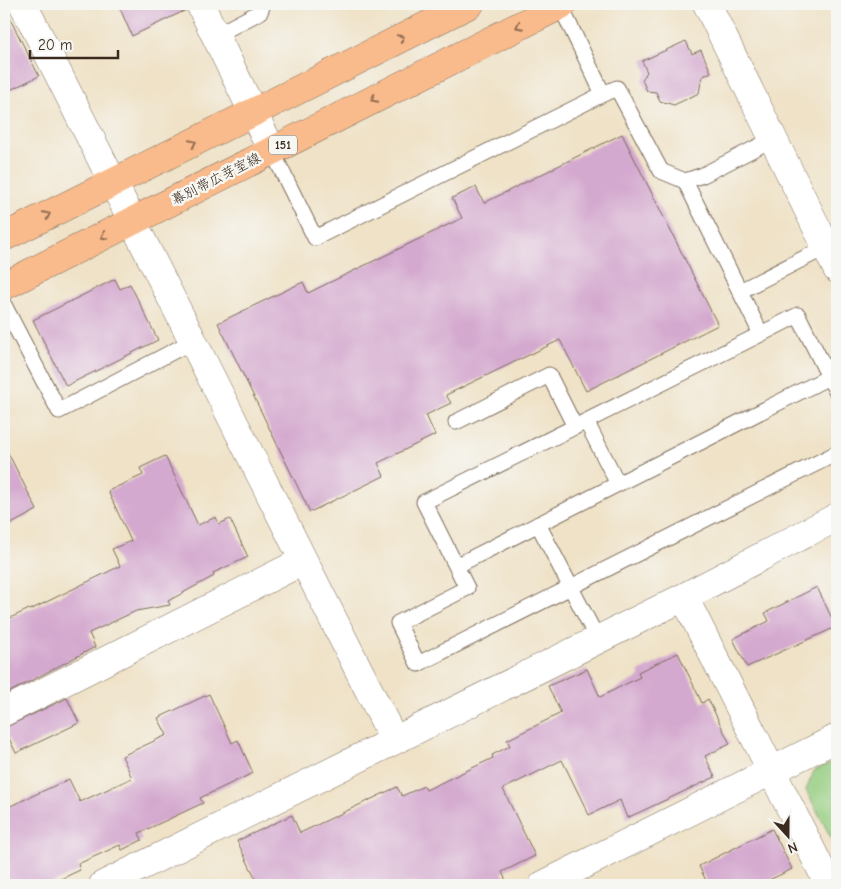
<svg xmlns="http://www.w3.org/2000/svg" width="841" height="889" viewBox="0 0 841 889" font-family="'Comic Neue','Klee One',sans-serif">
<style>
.green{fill:#97cf82;stroke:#697c50}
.building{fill:#d4a9cf}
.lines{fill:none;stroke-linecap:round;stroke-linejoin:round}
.lane-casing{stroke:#7a6a59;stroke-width:17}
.street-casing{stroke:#7a6a59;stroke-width:29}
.primary-casing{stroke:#7a6a59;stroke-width:29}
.lane{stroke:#fff;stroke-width:15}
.street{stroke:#fff;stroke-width:28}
.primary{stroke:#fabb8c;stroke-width:28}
.oneway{stroke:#916b50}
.labels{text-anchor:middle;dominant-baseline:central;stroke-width:5;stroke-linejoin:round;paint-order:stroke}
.shield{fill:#f6f6f2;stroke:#73675e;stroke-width:1}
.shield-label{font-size:12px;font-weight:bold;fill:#3b2a1e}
.street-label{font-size:14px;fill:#3b2a1e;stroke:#f6f6f2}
</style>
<rect width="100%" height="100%" fill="#f6f6f2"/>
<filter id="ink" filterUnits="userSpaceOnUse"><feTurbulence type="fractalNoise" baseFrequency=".02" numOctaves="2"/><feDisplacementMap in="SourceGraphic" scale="10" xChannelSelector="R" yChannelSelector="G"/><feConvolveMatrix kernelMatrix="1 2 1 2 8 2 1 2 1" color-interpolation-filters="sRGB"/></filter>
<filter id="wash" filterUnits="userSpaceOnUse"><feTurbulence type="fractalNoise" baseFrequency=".0096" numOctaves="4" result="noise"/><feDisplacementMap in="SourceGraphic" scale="20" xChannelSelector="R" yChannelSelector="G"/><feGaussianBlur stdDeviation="1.12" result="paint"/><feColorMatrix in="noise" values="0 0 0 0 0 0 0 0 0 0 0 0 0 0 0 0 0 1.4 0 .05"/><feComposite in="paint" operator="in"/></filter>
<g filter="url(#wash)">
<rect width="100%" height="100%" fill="#efe2c7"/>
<path class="green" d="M837,760V849L806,790L814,771Z"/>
<g id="blocks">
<path class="building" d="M118,4H184L186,10L132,36Z
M4,7L39,76L4,93Z
M686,41L692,54L701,50L711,72L702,77L699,93L674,105L660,101L656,92L647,91L642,80L647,72L642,61Z
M622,134L718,325L586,391L560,340L446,395L451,403L426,415L435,435L378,463L384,476L310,512L218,323L303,282L308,293L462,218L452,198L476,187L484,203Z
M115,279L120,289L130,284L158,340L66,386L33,320Z
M4,445L37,510L4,528Z
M165,456L198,525L216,517L219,524L230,519L248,557L213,573L214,576L168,601L170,605L136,611L89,633L95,647L4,695V621L29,609L30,610L120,566L112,549L131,541L108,491L143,475L140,468Z
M817,587L836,627L747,667L733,639L769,621L765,613Z
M678,653L702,703L708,699L730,744L705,756L715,777L627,818L620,800L589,815L562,760L503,789L535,856L502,872L508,885H259L237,841L292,815L300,833L397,787L402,796L424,786L426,790L493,758L492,755L510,746L507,740L561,713L548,686L587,669L600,697L640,677L638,672Z
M209,694L232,743L238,740L253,773L200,798L203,803L139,833L142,840L122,850L120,845L78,864L80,870L48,885H4V809L69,779L80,802L132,778L122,756L167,735L158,718Z
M67,698L79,723L16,753L4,728Z
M772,829L792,869L759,885H708L699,866Z"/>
</g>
</g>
<g filter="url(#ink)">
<use href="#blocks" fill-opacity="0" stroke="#7a6a59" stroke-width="1"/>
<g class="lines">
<g class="lane-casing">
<path id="lane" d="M560,5L603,94L617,88L661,171L685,181L703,175L773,139
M216,35L260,12L263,4
M272,151L315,238L603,94
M740,291L832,244
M4,305L59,411L193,341
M761,334L798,315L837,393
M829,377L456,566L467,588L398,623L418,664L837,453
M586,421L618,484
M456,422L549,375L575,427
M538,524L598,640
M456,566L424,502L761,334L685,181"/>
</g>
<g class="street-casing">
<path id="street" d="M23,4L394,740
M200,4L272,151
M707,4L837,269
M684,597L829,885
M4,712L303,561
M103,885L684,597L837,517
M543,885L837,738"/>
</g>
<g class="primary-casing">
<path id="primary" d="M4,237L470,4
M4,286L563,4"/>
</g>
<use href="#lane" class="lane"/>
<use href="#street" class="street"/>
<use href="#primary" class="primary"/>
</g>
<defs><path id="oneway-chevron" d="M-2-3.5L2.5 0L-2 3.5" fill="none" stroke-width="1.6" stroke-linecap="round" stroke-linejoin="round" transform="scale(1.25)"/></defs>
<g class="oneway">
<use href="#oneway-chevron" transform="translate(519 26) rotate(153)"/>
<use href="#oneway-chevron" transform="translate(401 38) rotate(-27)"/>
<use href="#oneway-chevron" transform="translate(374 99) rotate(153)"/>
<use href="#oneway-chevron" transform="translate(193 143) rotate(-26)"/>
<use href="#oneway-chevron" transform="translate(47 215) rotate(-26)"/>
<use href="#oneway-chevron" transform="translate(104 236) rotate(153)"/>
</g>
</g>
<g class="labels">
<rect class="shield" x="269" y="135.5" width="28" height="19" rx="4"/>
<g class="shield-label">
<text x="283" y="145">151</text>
</g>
<g class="street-label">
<text transform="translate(216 179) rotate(-27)">幕別帯広芽室線</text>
</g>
</g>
<rect width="841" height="889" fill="none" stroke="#f6f6f2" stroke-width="20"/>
<g transform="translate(788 836) rotate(159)" stroke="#f6f6f2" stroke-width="4" paint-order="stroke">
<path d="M0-4L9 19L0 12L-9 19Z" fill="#3b2a1e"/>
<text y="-8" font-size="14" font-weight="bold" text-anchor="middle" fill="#3b2a1e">N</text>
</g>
<path d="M30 50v8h88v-8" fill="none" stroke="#3b2a1e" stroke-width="2.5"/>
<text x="38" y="50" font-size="15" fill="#3b2a1e" stroke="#f6f6f2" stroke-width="4" paint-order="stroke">20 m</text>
</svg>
